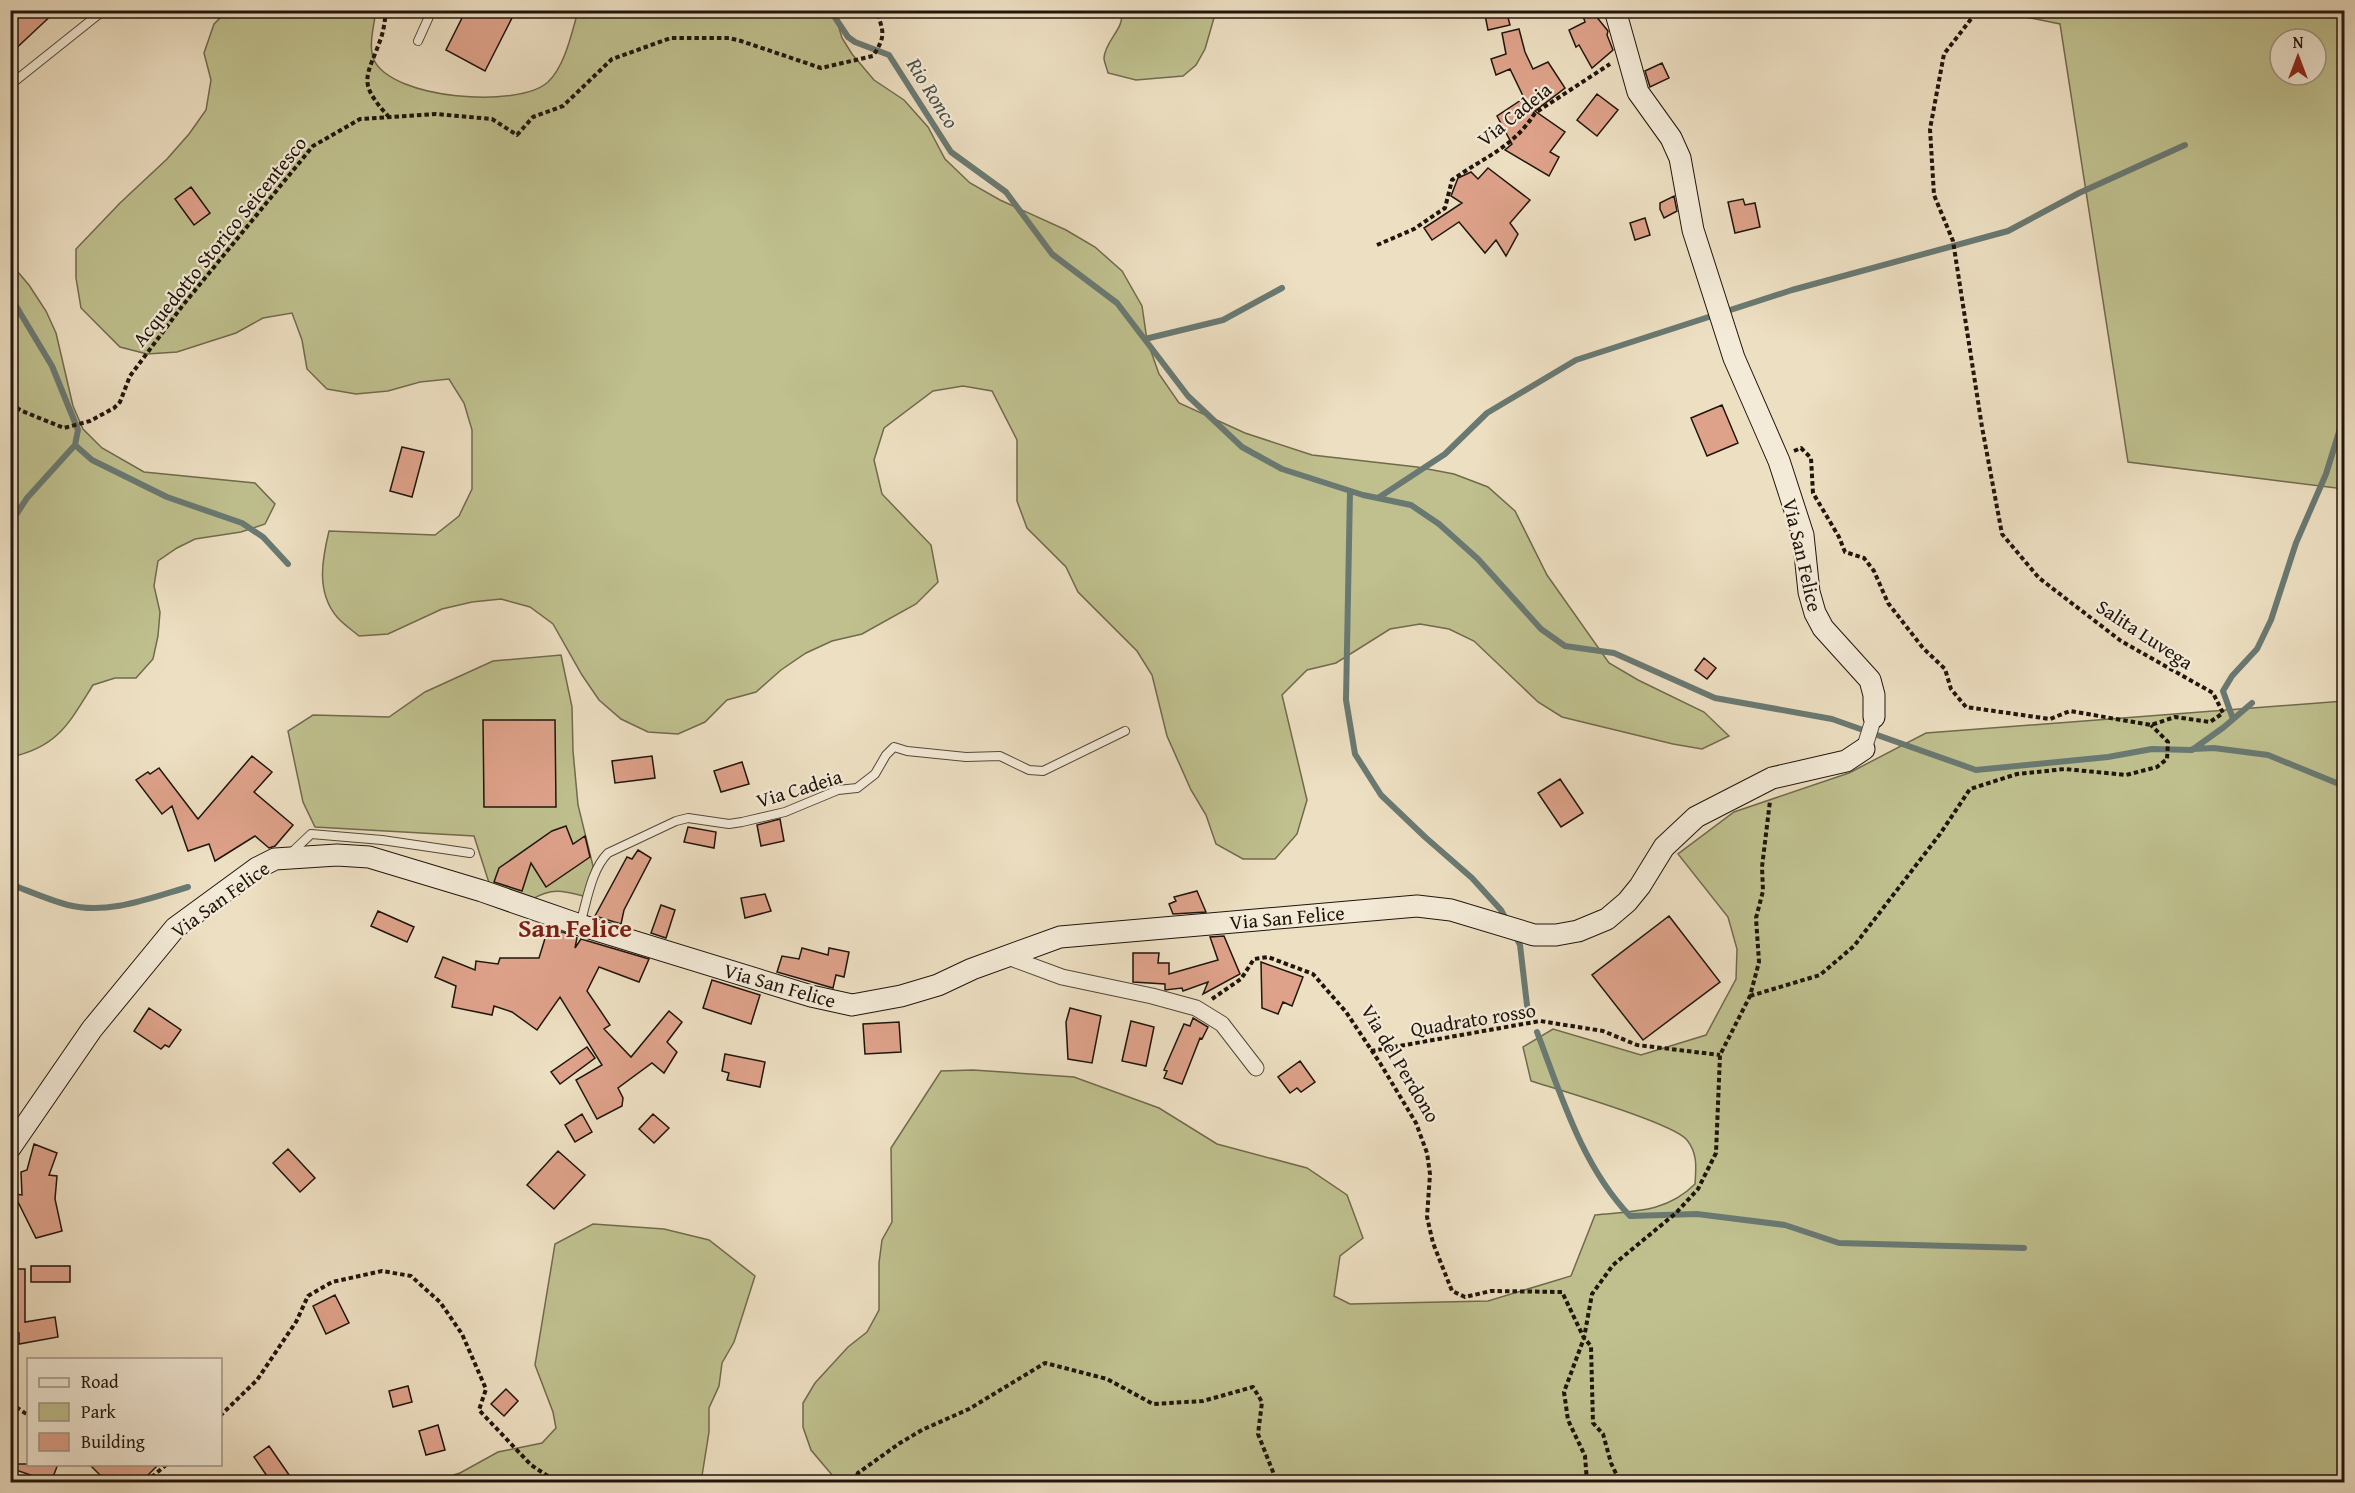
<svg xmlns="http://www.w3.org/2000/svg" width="2355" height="1493" viewBox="0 0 2355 1493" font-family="'Gentium Book Plus',serif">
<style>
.green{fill:#bfc08e;stroke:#706a4d;stroke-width:1.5;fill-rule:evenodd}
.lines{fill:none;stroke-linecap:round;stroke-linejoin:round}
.stream{stroke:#697972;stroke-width:6}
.building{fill:#dea28a;stroke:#20150c;stroke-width:1.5}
.lane-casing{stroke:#53483a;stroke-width:10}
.street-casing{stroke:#53483a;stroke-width:17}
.secondary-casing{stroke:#20150c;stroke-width:23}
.path{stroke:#20150c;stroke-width:4;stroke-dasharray:4.5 3;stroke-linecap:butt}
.lane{stroke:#f3ead7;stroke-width:8}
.street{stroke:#f3ead7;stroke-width:15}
.secondary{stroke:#f3ead7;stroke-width:21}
.labels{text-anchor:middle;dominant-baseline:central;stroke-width:4.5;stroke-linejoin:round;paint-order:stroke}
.street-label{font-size:20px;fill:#20150c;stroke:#f3ead7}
.water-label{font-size:21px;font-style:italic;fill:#4a4f48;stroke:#f3ead7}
.district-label{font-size:26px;font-weight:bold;fill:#7a1f14;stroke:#f3ead7}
</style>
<rect width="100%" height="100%" fill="#eddfc2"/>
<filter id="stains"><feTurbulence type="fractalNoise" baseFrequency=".00333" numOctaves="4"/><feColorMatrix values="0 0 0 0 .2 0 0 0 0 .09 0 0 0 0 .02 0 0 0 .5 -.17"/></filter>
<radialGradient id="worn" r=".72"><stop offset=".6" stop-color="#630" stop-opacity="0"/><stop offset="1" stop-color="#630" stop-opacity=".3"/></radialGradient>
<path class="green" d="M227,11H376C374,25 368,47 374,60C392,99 518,109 548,82C565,66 572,32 578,11H834L842,38L852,54L874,80L904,100L928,127L945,159L970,183L1000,200L1066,230L1095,247L1122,271L1142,306L1147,340L1159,374L1179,403L1245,433L1312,455L1417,467L1454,474L1488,487L1515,511L1547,575L1609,663L1638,680L1704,712L1729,736L1702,749L1673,744L1562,717L1538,702L1474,641L1449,629L1420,624L1390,629L1336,663L1307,670L1282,695L1307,800L1297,834L1275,859H1243L1216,844L1206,815L1191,790L1167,736L1152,675L1137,651L1078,592L1066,567L1027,528L1017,501V440L992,391L963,386L933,391L884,428L874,460L882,494L931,545L938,582L916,604L862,634L832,641L806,653L781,670L756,692L727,700L705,722L678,734L648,732L621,719L599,700L582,675L553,624L530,607L501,599L472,602L442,609L388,634L359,636C352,630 343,624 337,617C316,592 322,560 329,531L435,535L459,516L472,489V430L464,403L449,379L420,382L388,391L356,394L327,389L307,369L302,340L292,313L263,318L236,333L177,352L147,354L120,347L81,308L76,278V249L120,203L167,159L189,134L206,110L211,80L204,53L214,24Z
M1121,11V10L1216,11L1205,49L1196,65L1183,76L1136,80L1108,73C1107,68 1104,62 1104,58C1105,40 1126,28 1121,11Z
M1997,11H2344V489L2128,462L2060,24ZM2280,39H2316V75H2280Z
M11,264L29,285L46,311L56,333L73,406L83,429L102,448L144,472L255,483L275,504L265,524L241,532L195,539L177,548L158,561L154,586L160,612L158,636L153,659L136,678H115L93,685C69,723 58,747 11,757Z
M561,655L572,707L573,751L578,805L593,866L587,897C564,891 552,887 531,900L490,886L474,836L315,827L303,802L288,731L313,715L389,717L425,692L493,661Z
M2344,701V1482H838L811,1450L803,1427V1403L815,1383L848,1347L867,1332L879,1310V1263L882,1240L892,1222L891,1148L941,1071L973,1070L1074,1077L1159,1108L1217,1144L1307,1168L1347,1195L1363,1238L1340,1256L1334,1296L1350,1304L1488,1301L1571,1276L1595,1215C1633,1211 1666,1213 1695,1184C1696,1168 1698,1154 1687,1140C1673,1123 1559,1090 1531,1081L1523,1047L1553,1029L1641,1055L1706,1035L1736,979L1737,949L1728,917L1678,854L1734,812L1849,773L1926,733Z
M593,1224L664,1229L709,1240L755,1276L734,1342L722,1363L719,1386L709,1408V1432L701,1482H431L460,1473L498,1452L542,1443L556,1428L553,1412L535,1365L555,1244Z"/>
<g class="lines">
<path class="stream" d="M830,10L848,37L855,42L889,55L951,152L1006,192L1052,254L1117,303L1188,396L1242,447L1282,469L1363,495L1411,505L1439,524L1478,559L1541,629L1565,646L1614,653L1715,698L1832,719L1976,770L2108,757L2152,749L2192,750L2224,727L2252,703
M10,296L52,366L78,430L75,445L27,498L10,524
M1145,339L1223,320L1282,288
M75,445L92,460L167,497L242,523L263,537L288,564
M1350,491L1346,700L1355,754L1381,795L1425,837L1472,878L1501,910L1507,921
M1378,498L1445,454L1487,413L1576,360L1792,290L2008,231L2079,193L2185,145
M2233,719L2223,691L2232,676L2257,649L2271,620L2296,543L2326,474L2344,416
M2193,749L2214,748L2268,755L2344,786
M10,884C29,891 49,900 68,905C108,915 150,898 188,887
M1515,935L1520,945L1527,1005L1530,1013
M1537,1032C1561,1095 1582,1166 1630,1216L1697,1214L1785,1225L1839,1243L2024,1248"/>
</g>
<path class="building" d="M10,10H57L10,54Z
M466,10H516L485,71L446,50Z
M1484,10H1506L1510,25L1488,30Z
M1581,10H1591L1608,31L1607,35L1613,50L1592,68L1579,45L1576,47L1569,30L1585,22Z
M1519,29L1525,52L1533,69L1548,62L1565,88L1535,111L1565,132L1550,152L1559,157L1549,176L1505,150L1512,144L1497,116L1524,98L1510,69L1496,75L1491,59L1506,54L1502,33Z
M1662,63L1669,78L1650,87L1645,71Z
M1597,94L1618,110L1597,136L1577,120Z
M1488,168L1530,200L1510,223L1518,234L1506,256L1496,240L1485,253L1459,222L1432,240L1424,228L1462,203L1451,196L1458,178L1471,172L1478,179Z
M191,187L210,213L194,225L175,199Z
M1674,196L1677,211L1664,218L1660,209V203Z
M1743,199L1745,205L1755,203L1760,227L1735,233L1728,202Z
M1645,218L1650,235L1635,240L1630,223Z
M1722,405L1738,443L1707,456L1691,418Z
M402,447L424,452L412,497L390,491Z
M1704,658L1716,668L1707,679L1695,670Z
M483,720H555L556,807H484Z
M252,756L272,772L254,792L293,825L275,846L269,848L255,836L215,861L209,844L188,851L172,806L162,814L136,780L148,772L150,774L159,768L198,819Z
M652,756L655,778L615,783L612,761Z
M742,762L749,784L721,792L714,771Z
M1560,779L1583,813L1561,827L1538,793Z
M780,819L784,841L761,846L757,825Z
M566,826L573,844L585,836L590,857L546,887L531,863L522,891L494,882L499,868L552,831Z
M688,827L716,832L714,848L684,842Z
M638,850L651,858L624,910L621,924L595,916L627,857L632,859Z
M1197,891L1206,912L1173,914L1169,904L1176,901L1174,897Z
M765,894L771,911L745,918L741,898Z
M661,905L675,910L666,938L651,933Z
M378,911L414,927L407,942L371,926Z
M1669,916L1720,982L1643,1040L1592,975Z
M547,932H563L577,938L575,948L581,939L649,959L639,982L599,967L587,991L610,1025L604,1029L631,1057L669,1011L682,1022L667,1042L677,1052L664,1073L652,1063L618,1088L623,1098L622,1106L597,1119L576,1080L602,1065L560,997L537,1030L512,1012L494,1006L492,1015L452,1007L456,986L435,977L443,957L475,970L476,961L498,964L500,958H539Z
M1224,936L1240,974L1203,994L1208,982L1183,991L1182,988L1165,990V984L1133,982V953H1159L1158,963H1169V974L1218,960L1210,937Z
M802,948L828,955L829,948L849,952L844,977L836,975L833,988L777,972L782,956L799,959Z
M1261,962L1303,977L1292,1006L1283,1002L1278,1014L1262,1008Z
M712,980L760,995L751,1024L703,1008Z
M149,1008L181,1030L169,1047L165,1045L161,1049L134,1031Z
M1070,1008L1101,1016L1092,1063L1068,1059L1066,1022Z
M1193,1018L1208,1027L1202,1039L1200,1038L1182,1084L1164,1078L1167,1071L1164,1070L1184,1024L1190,1026Z
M1131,1021L1154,1027L1146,1066L1122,1061Z
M899,1022L901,1052L865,1054L863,1024Z
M587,1047L595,1058L560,1084L551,1072Z
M725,1054L765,1062L760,1087L727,1080L729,1073L722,1071Z
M1300,1061L1315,1082L1301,1092L1297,1088L1290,1093L1278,1077Z
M582,1114L592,1132L575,1142L565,1125Z
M653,1114L669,1128L654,1143L639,1129Z
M34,1144L57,1153L49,1175L57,1176L55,1199L62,1231L36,1238L14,1194L22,1195L21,1172L27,1170Z
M288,1149L315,1178L300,1192L273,1163Z
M558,1151L585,1175L554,1209L527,1185Z
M31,1266H70V1282H31Z
M10,1269H25V1322L55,1317L58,1337L19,1344V1333H10Z
M335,1295L349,1323L326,1334L313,1306Z
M408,1386L412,1402L393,1407L389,1391Z
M506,1389L518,1401L504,1416L491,1404Z
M438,1425L445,1450L426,1455L419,1431Z
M269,1446L294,1482H271L254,1457Z
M10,1464H58L51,1482L10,1468Z
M89,1464H159L141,1482H107Z"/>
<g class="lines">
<g class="lane-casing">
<path id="lane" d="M418,41L432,10
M10,85L104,10
M291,853L311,834L382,840L470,853
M580,924C587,901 591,870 608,853L676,821L688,818L729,824L742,822L785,812L838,790L857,788L875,774L886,755L894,747L907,751L966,757L1000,756L1029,770L1043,771L1125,731"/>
</g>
<g class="street-casing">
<path id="street" d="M1864,749L1874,717
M1005,956L1062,977L1152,996L1196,1008L1222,1024L1256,1068"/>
</g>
<g class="secondary-casing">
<path id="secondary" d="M1615,10L1638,92L1671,138L1680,158L1693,230L1734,358L1779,461L1803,535L1809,592L1815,613L1823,628L1870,680L1874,695V717
M10,1148L92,1029L175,928L257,868L275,859L337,855L369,857L482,891L580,925L811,996L852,1005L901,996L938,985L972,969L1060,937L1417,906L1451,910L1534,935H1556L1578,931L1607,919L1627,902L1640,886L1664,847L1696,817L1772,778L1846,761L1864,749"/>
</g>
<path class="path" d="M386,10C385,20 384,29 381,38C367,78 356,81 389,117
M1377,245L1414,229L1445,208L1452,180C1484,157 1513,148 1535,113L1610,64
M10,404L22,411L64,428L90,421L114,408L120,402L130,376L183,305L313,146L360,119L436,114L492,119L517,135L533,117L563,106L612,59L671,38H729L741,41L821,68L873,56C886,36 884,32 876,10
M1794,451L1801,448L1811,458L1813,493L1839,537L1845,552L1864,558L1874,571L1888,603L1923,648L1945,669L1951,689L1966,707L2050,719L2070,711L2151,725L2175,717L2210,722L2223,713L2213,693L2121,641L2039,578L2002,534L1982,427L1953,241L1934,195L1930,129L1944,54L1978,10
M1750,996L1820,975L1854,946L1940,834L1970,789L2017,774L2065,769L2126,775L2157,767L2167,759L2168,742L2151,725
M1212,999L1241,979L1254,959L1268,957L1313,974L1346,1012L1380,1063L1416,1123L1427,1153L1430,1174L1427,1217L1433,1243L1452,1291L1465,1297L1491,1291L1562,1292L1584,1338L1591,1346L1593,1423L1603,1434L1611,1463L1620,1482
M1371,1051L1540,1021L1603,1031L1637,1045L1720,1055
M10,1403L28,1415
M220,1416L257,1380L296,1322L308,1296L332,1282L382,1271L411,1276L440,1302L462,1334L486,1389L479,1410L531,1465L557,1482
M146,1482L167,1464
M854,1482L858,1473L900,1443L922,1430L969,1409L1045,1363L1107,1379L1153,1404L1203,1401L1253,1387L1262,1402L1258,1434L1277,1482
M1587,1482L1585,1456L1568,1420L1564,1392L1584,1338L1592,1294L1613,1265L1676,1213L1698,1189L1716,1153L1720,1055L1750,996L1759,962L1756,918L1763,891L1762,867L1770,801"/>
<use href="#lane" class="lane"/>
<use href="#street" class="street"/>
<use href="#secondary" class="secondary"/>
</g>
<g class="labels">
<g class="street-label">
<text transform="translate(1514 114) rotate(-39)">Via Cadeia</text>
<text transform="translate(219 241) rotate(-51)">Acquedotto Storico Seicentesco</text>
<text transform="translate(1803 555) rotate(77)">Via San Felice</text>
<text transform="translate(2145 634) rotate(33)">Salita Luvega</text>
<text transform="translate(799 788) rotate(-17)">Via Cadeia</text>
<text transform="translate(220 899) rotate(-36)">Via San Felice</text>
<text transform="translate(1287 917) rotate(-5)">Via San Felice</text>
<text transform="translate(780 985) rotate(16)">Via San Felice</text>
<text transform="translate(1473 1019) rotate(-9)">Quadrato rosso</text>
<text transform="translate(1401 1063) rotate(59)">Via del Perdono</text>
</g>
<g class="water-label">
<text transform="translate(933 93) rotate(58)">Rio Ronco</text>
</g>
<g class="district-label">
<text x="575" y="927">San Felice</text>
</g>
</g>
<rect width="2355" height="1493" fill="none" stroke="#eddfc2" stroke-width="36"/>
<rect x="12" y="12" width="2331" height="1469" fill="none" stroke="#20150c" stroke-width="3"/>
<rect x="18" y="18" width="2319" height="1457" fill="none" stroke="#20150c" stroke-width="1.5"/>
<rect x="27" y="1358" width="195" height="108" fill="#f3ead7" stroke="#9f9586" stroke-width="1.5"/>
<rect x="39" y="1378" width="30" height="9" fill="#f3ead7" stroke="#9f9586" stroke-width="1.5"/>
<text x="81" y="1388" font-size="18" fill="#20150c">Road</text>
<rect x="39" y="1403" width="30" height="18" fill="#bfc08e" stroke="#9f9586" stroke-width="1.5"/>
<text x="81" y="1418" font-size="18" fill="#20150c">Park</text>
<rect x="39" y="1433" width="30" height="18" fill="#dea28a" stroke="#9f9586" stroke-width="1.5"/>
<text x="81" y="1448" font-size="18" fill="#20150c">Building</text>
<g transform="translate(2298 57)"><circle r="28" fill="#f3ead7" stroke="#9f9586" stroke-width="1.5"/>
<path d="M0-4.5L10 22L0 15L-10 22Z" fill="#8f2418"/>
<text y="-9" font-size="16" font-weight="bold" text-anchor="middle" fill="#20150c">N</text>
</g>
<rect width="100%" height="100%" filter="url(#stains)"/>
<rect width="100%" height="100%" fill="url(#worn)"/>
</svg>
